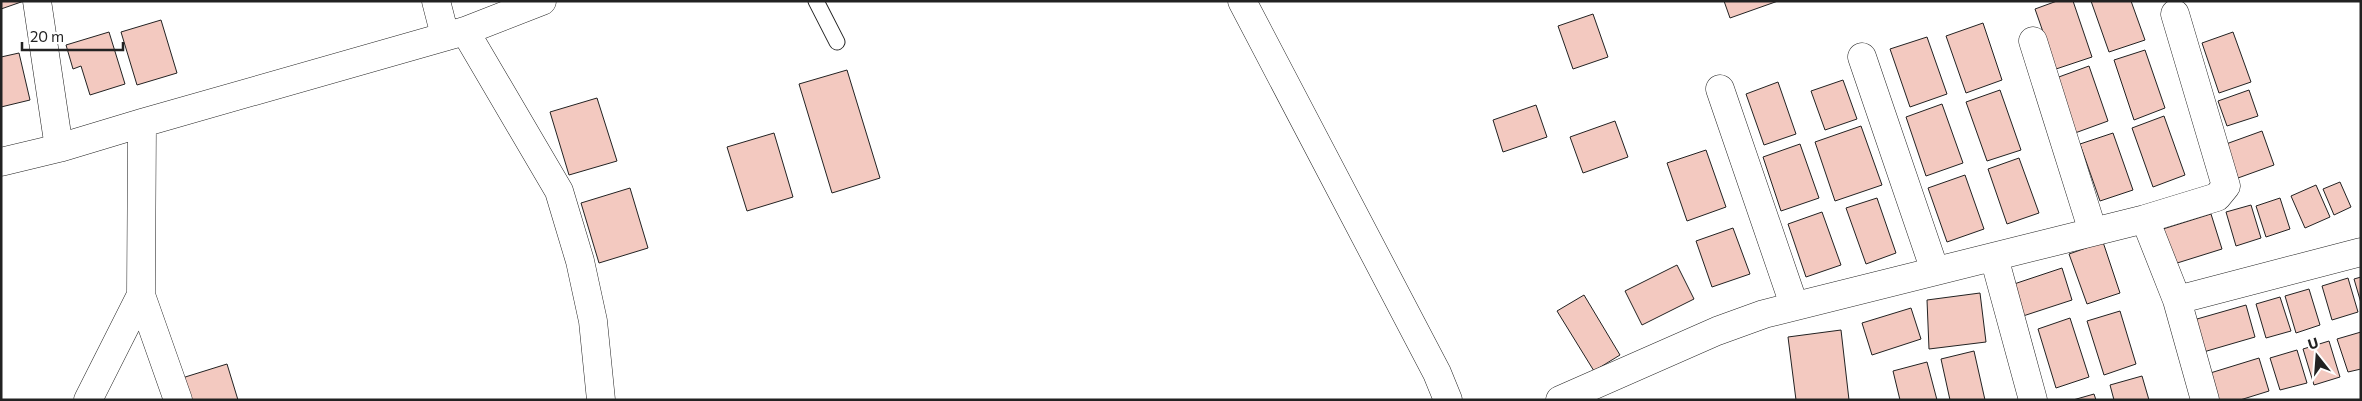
<svg xmlns="http://www.w3.org/2000/svg" width="2362" height="401" viewBox="0 0 2362 401" font-family="Commissioner,sans-serif">
<style>
.building{fill:#f3c9c0;stroke:#222}
.lines{fill:none;stroke-linecap:round;stroke-linejoin:round}
.lane-casing{stroke:#222;stroke-width:17}
.street-casing{stroke:#222;stroke-width:29}
.lane{stroke:#fff;stroke-width:15}
.street{stroke:#fff;stroke-width:28}
</style>
<rect width="100%" height="100%" fill="#fff"/>
<path class="building" d="M1,1H24L1,9Z
M1724,1H1778L1730,18Z
M2057,1H2073L2092,57L2056,69L2035,9Z
M2091,1H2131L2145,40L2109,52Z
M1593,14L1608,57L1573,69L1558,26Z
M161,20L177,73L137,85L121,32Z
M1983,23L2002,80L1966,93L1946,36Z
M109,32L125,84L90,95L81,66L73,69L66,45Z
M2233,32L2251,82L2219,93L2202,43Z
M1927,37L1947,94L1910,107L1890,49Z
M2145,50L2165,108L2134,120L2114,60Z
M19,53L30,100L1,107V57Z
M2089,66L2108,121L2075,133L2056,78Z
M847,70L880,178L832,193L799,84Z
M1843,80L1857,119L1825,130L1811,91Z
M1778,82L1796,134L1764,145L1746,94Z
M2000,90L2021,150L1987,161L1966,102Z
M2249,90L2258,116L2227,126L2218,101Z
M597,98L617,161L569,175L550,112Z
M1942,104L1963,163L1926,176L1906,117Z
M1536,105L1547,137L1503,152L1493,120Z
M2164,116L2185,175L2153,187L2132,128Z
M1615,121L1628,157L1583,173L1570,137Z
M1861,126L1882,185L1835,201L1815,142Z
M2262,131L2274,165L2238,178L2226,144Z
M774,133L793,197L747,211L727,147Z
M2113,133L2133,190L2100,201L2080,144Z
M1800,144L1819,198L1781,211L1763,157Z
M1706,150L1726,207L1687,221L1667,163Z
M2019,158L2039,213L2007,224L1988,169Z
M1965,175L1984,229L1947,242L1928,188Z
M2340,182L2351,207L2334,215L2323,189Z
M2316,185L2330,217L2305,228L2291,196Z
M630,188L648,248L599,263L581,203Z
M1877,198L1896,253L1866,264L1846,208Z
M2280,198L2290,229L2266,237L2256,206Z
M2251,205L2261,238L2236,246L2226,212Z
M1822,212L1841,265L1806,277L1788,224Z
M2211,214L2222,249L2174,264L2163,229Z
M1733,228L1750,274L1712,287L1696,241Z
M2103,242L2120,293L2087,304L2069,254Z
M1677,265L1694,299L1642,325L1625,291Z
M2062,268L2072,300L2020,317L2011,285Z
M2361,277V303L2354,279Z
M2348,278L2358,312L2332,320L2322,286Z
M2309,289L2320,325L2296,333L2285,296Z
M1980,293L1986,342L1929,349L1927,300Z
M1584,295L1620,355L1594,371L1557,311Z
M2280,297L2291,331L2266,338L2256,304Z
M2246,305L2255,337L2200,353L2190,321Z
M1911,308L1921,339L1872,355L1862,323Z
M2120,311L2136,364L2104,375L2087,321Z
M2070,318L2089,377L2056,388L2038,329Z
M1841,330L1849,400H1796L1788,337Z
M2361,332V369L2348,372L2337,339Z
M2329,341L2340,377L2314,385L2303,349Z
M2297,350L2307,383L2280,390L2270,358Z
M1974,351L1985,400H1950L1941,359Z
M2259,358L2269,391L2240,400H2215L2207,374Z
M1927,362L1937,400H1900L1893,371Z
M227,364L238,400H189L182,378Z
M2142,376L2149,400H2114L2110,385Z
M2094,394L2096,400H2073Z"/>
<g class="lines">
<g class="lane-casing">
<path id="lane" d="M816,1L837,42"/>
</g>
<g class="street-casing">
<path id="street" d="M37,1L59,148
M436,1L445,36
M1242,1L1437,373L1448,400
M465,31L559,191L580,261L593,321L601,400
M2033,41L2093,232
M1862,57L1935,271
M1720,89L1794,305
M1,162L59,148L142,123L465,31L542,1
M2145,219L2217,197L2226,186L2175,14
M1994,257L2033,400
M141,295L178,400
M2177,300L2361,252
M88,400L141,295L142,123
M1560,400L1717,331L1764,314L2145,219L2177,300L2205,400"/>
</g>
<use href="#lane" class="lane"/>
<use href="#street" class="street"/>
</g>
<rect width="2362" height="401" fill="none" stroke="#222222" stroke-width="5"/>
<g transform="translate(2317 356) rotate(343)" stroke="#ffffff" stroke-width="4" paint-order="stroke">
<path d="M0-4L9 19L0 12L-9 19Z" fill="#222222"/>
<text y="-8" font-size="14" font-weight="bold" text-anchor="middle" fill="#222222">U</text>
</g>
<path d="M22 42v8h101v-8" fill="none" stroke="#222222" stroke-width="2.5"/>
<text x="30" y="42" font-size="15" fill="#222222" stroke="#ffffff" stroke-width="4" paint-order="stroke">20 m</text>
</svg>
